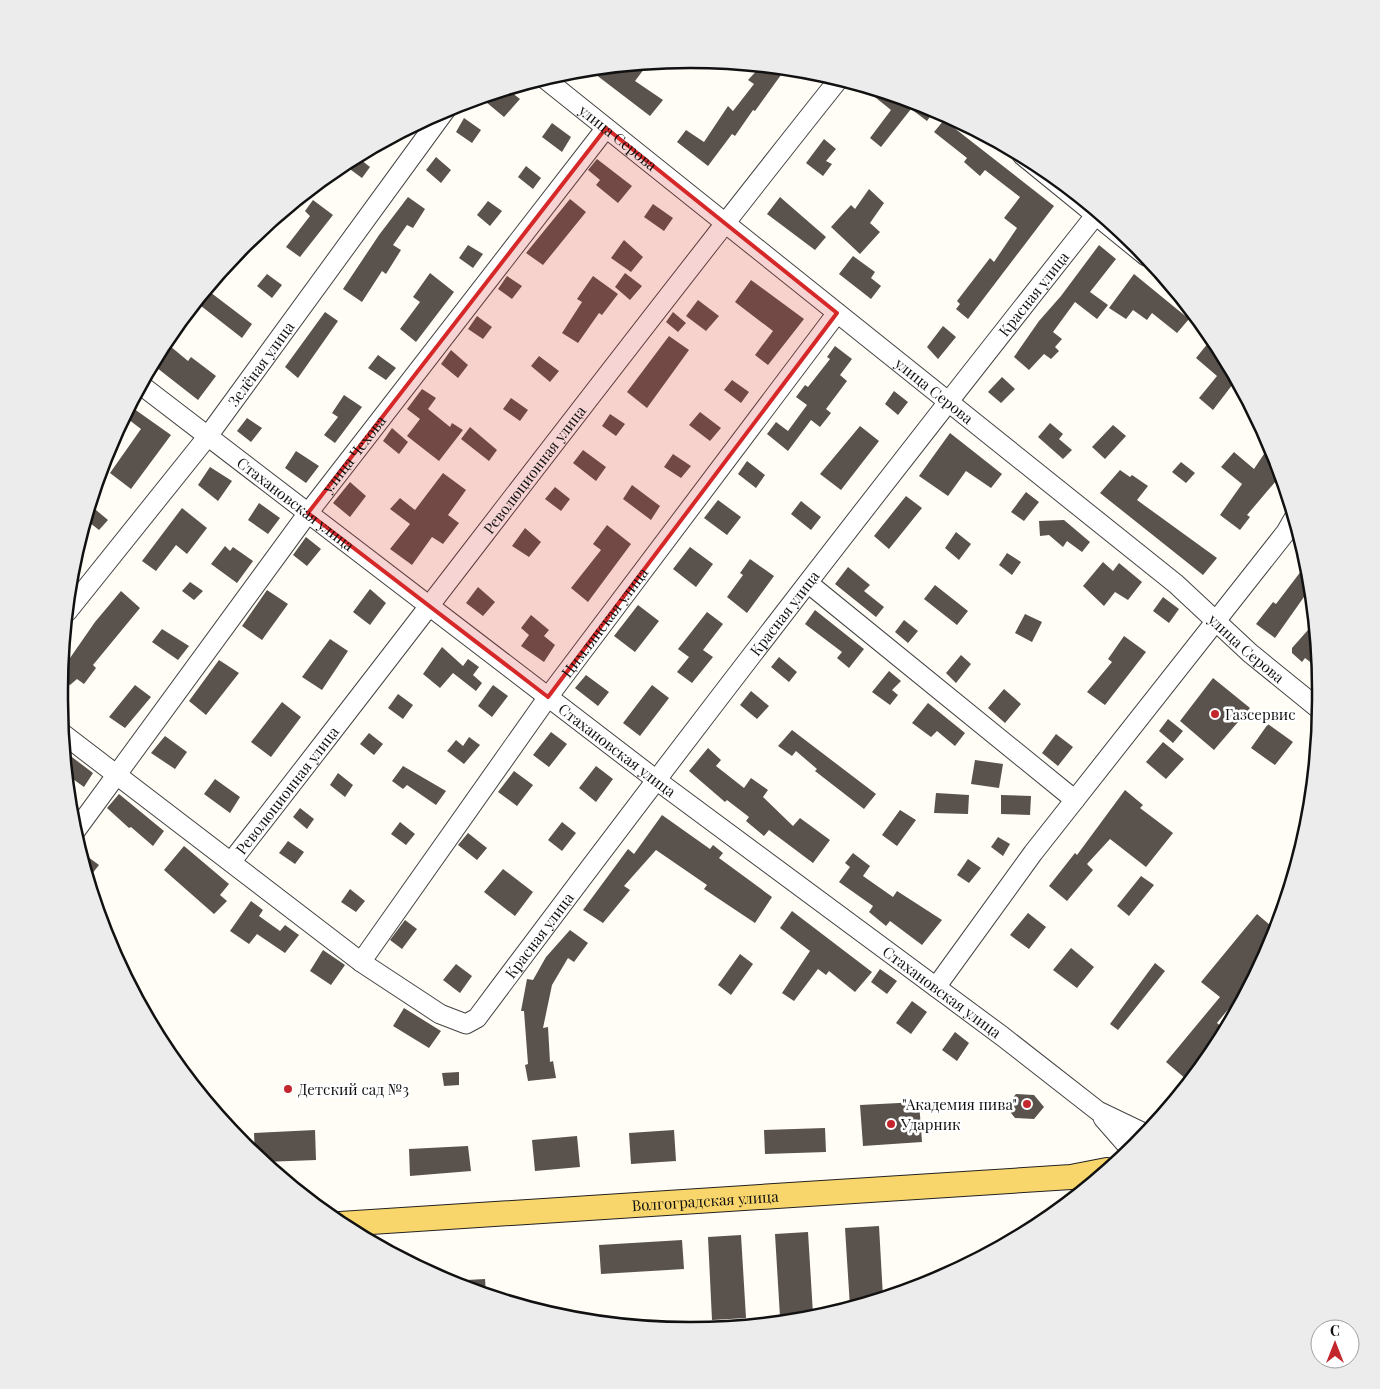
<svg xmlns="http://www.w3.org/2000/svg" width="1380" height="1389" viewBox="0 0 1380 1389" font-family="'Playfair Display',serif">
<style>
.building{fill:#5a524d}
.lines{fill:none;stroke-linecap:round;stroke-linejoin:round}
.minor-casing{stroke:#444;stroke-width:21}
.major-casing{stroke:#222;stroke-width:26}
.minor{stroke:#fff;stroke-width:19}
.major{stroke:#f9d66b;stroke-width:24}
.marked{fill:#d62828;fill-opacity:0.2;stroke:#d62828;stroke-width:4;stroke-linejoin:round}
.poi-dot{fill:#c4262e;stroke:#fff;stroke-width:2}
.labels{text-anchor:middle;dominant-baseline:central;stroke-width:5;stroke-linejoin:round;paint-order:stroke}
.street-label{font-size:15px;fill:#111;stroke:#fff}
.poi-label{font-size:15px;fill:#111;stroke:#fff;text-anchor:start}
.rim{fill:none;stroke:#111;stroke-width:2.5}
</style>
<rect width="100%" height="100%" fill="#fffdf5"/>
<path class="building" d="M638,64L644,69L635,81L663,100L650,116L595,74L601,68Z
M761,66L786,68L755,111L753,110L735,136L732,134L708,166L677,142L686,130L704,142L728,106L733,111L754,84L748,80Z
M860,85L926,105L934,111L927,121L911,109L881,147L870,138L891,110Z
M507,89L520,99L504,117L480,97Z
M464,118L481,130L472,143L456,132Z
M944,120L1054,206L968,319L956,309L960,304L957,301L990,258L994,262L1017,228L1004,218L1020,197L985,170L980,176L964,162L967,158L934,132Z
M552,123L571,137L562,152L542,137Z
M824,139L836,149L826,161L832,164L823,176L806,163Z
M356,156L370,167L362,178L347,167Z
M436,157L451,170L441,183L426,170Z
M597,159L632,186L618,203L596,185L600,180L588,170Z
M526,166L541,178L533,189L518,177Z
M869,189L884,203L870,223L880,232L860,254L831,227L851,205L855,209Z
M408,197L425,209L413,228L407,225L393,245L401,250L386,274L382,271L362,302L343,289L379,235Z
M780,197L826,237L815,250L767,214Z
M570,199L586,212L543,265L526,253Z
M313,200L333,215L300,257L286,247L310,216L305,211Z
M488,201L502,211L490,226L477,215Z
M653,204L673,218L664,231L644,217Z
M624,240L643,257L631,272L611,258Z
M468,245L483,254L473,268L459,258Z
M1099,245L1116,259L1090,292L1108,305L1097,319L1075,302L1053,332L1062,339L1055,347L1059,351L1051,359L1044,354L1029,370L1014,357L1039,321L1061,296Z
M853,256L875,272L871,278L881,286L871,299L839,274Z
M430,273L454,292L416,342L400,329L420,302L413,297Z
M625,273L642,286L630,300L615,287Z
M267,274L282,285L272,298L257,286Z
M1134,274L1189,319L1177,333L1152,313L1147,320L1133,310L1126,319L1109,308Z
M507,276L522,286L512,299L498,289Z
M593,276L618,294L602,315L599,313L578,343L562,333L582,302L577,299Z
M751,280L804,319L768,365L755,355L773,331L735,302Z
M206,289L252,324L242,338L196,302Z
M698,300L719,316L706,331L686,316Z
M325,312L338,321L298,378L285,367Z
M673,312L686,323L678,332L666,322Z
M477,316L492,327L483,339L468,329Z
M943,326L956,337L938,359L927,347Z
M669,336L689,350L647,408L627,392Z
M1213,337L1236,380L1213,410L1199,398L1217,376L1196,358Z
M164,341L188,361L191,357L216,376L198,400L152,364Z
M835,346L852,359L840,375L847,381L826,409L831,413L820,427L811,420L788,451L767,434L776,422L788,431L807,405L796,397L805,385L808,387L830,359L827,357Z
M451,350L468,365L458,378L441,364Z
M378,355L396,368L386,380L368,368Z
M539,356L559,371L550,382L531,366Z
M1002,377L1015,389L1001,403L988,392Z
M732,380L749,392L741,403L724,390Z
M422,389L436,398L428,409L450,427L452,423L463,430L439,461L407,436L420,419L407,409Z
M894,391L908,402L898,415L885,404Z
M344,395L362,407L335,443L324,435L338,417L332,413Z
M511,398L528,410L520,421L503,409Z
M130,406L171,435L131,489L110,473L141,429L124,416Z
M700,412L721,428L710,441L689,425Z
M610,414L625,424L616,436L602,426Z
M247,418L262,428L251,442L237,431Z
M1050,423L1063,434L1059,439L1072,450L1063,459L1038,437Z
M1113,425L1126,436L1105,459L1092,447Z
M860,426L879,441L841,490L820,474Z
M470,427L497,450L489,461L461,439Z
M392,428L408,442L399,454L383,441Z
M950,433L1002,474L991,488L966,471L948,496L919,476Z
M1268,448L1275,453L1281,475L1247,515L1250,517L1240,530L1220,515L1242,484L1221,467L1234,452L1254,469Z
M583,450L606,467L596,481L573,463Z
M296,451L319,466L306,483L285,468Z
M673,454L691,466L681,478L664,467Z
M747,461L765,475L756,488L738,474Z
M1181,462L1195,473L1186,483L1172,472Z
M210,467L232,481L218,501L198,485Z
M1120,470L1130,477L1132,475L1148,486L1137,500L1217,558L1203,575L1100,493Z
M443,473L466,490L448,515L459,523L443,544L432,537L412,565L390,549L410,524L390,509L400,498L415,510Z
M350,482L366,496L350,517L333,503Z
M632,485L660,506L651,520L623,499Z
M555,487L570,499L561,511L545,499Z
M1026,492L1039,502L1024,521L1011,512Z
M906,496L922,508L889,549L874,536Z
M718,500L741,517L727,535L704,518Z
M801,501L821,517L811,530L791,514Z
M259,503L280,518L268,534L248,520Z
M90,505L108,520L99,530L85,519Z
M182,508L207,528L187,554L176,545L156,571L142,561Z
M1064,520L1090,542L1082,552L1067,541L1063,547L1049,535L1040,536L1039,521Z
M607,525L631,544L588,602L571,588L601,550L593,544Z
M525,528L541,542L529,557L512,546Z
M956,532L971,544L959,560L945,548Z
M306,537L321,549L307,566L293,555Z
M225,546L230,551L233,547L253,561L237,583L211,564Z
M690,547L713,564L696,587L673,569Z
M1007,553L1021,562L1012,575L999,565Z
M750,559L774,576L747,613L727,597L743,575L740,573Z
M1103,562L1113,571L1119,563L1142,582L1128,600L1115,592L1104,606L1083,586Z
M1308,562L1311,587L1275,638L1256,624L1273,602L1276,604Z
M848,567L870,585L864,591L884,607L876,617L835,584Z
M190,582L203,591L194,600L182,591Z
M935,585L968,611L957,625L924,599Z
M478,587L495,602L483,616L466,603Z
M370,589L386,603L370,625L353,612Z
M267,590L288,604L262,640L242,626Z
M121,591L140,608L93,665L96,668L84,684L77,679L70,685L61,678V671L95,622Z
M1163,597L1179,609L1169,623L1153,611Z
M638,605L659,621L635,652L614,636Z
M815,610L864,649L849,668L837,658L842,652L805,624Z
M707,612L723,624L703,650L713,657L692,683L677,672L689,657L678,649Z
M1025,614L1042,622L1032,642L1015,633Z
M531,615L549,630L544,636L555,645L544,662L521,646L529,635L521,628Z
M904,620L918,631L908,643L895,632Z
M1315,622L1319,669L1305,658L1302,662L1292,653V648Z
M162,629L189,646L178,660L152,642Z
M1124,636L1146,652L1105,705L1087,692L1112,662L1108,659Z
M330,639L348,651L322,690L302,677Z
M442,647L463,666L468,659L479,667L473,675L482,683L476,691L453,673L440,688L423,674Z
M961,655L971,664L956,683L946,673Z
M779,657L797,672L789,682L771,667Z
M219,660L239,673L206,715L189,701Z
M889,671L901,681L892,690L898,695L890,705L872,692Z
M586,675L609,692L598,706L575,688Z
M1213,678L1250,708L1214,750L1180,721Z
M135,685L151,697L125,728L109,717Z
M493,685L508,696L492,717L478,706Z
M652,685L669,698L640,736L623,723Z
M1004,689L1021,704L1005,723L988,708Z
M751,691L769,706L757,719L740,705Z
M398,694L413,705L403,719L388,708Z
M282,702L301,717L271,757L251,742Z
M928,703L965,733L955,746L937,731L931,737L912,723Z
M1168,719L1183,731L1173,743L1159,731Z
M1268,724L1293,742L1275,765L1251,748Z
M792,730L876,794L864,809L815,771L817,769L796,751L792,756L778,746Z
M551,732L567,744L549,767L533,755Z
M369,733L383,744L374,755L360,744Z
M1056,734L1073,747L1058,766L1042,753Z
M165,736L187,752L175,769L151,753Z
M469,737L480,745L464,764L447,751L456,740L463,746Z
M1163,742L1184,759L1166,779L1146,762Z
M708,748L721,760L716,766L744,788L751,778L768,790L763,797L793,826L800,818L830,840L813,863L769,830L764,836L746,821L749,817L727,800L725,802L689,771Z
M64,751L93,773L84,787L66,774Z
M975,760L1003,764L999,788L971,784Z
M403,766L446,791L436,805L407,785L403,789L392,781Z
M596,766L613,779L596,802L579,788Z
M514,771L533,785L517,806L498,792Z
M338,773L353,785L345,797L330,785Z
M215,779L240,797L230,813L204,794Z
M1125,790L1143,805L1140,808L1173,833L1146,867L1110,839L1087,864L1093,870L1067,901L1049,886L1075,853L1077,855Z
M936,793L969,795L968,814L934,813Z
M119,794L164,831L153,846L131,827L129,828L107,808Z
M1001,795L1031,796L1030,815L1001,814Z
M300,808L314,819L307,829L293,817Z
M900,810L916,820L897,846L882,835Z
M662,815L710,849L713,845L723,853L719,858L772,897L755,923L704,889L707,885L656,850L624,886L630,890L603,923L583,910L628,849L634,854Z
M400,822L415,834L406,845L391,834Z
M562,822L576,833L562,851L548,840Z
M468,833L487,848L477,860L458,845Z
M998,837L1010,844L1003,856L991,847Z
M288,841L304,852L295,864L279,853Z
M184,846L229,884L220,895L227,901L214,914L164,870Z
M80,851L99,865L88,879L85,868Z
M853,853L870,866L863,876L893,897L897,891L942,920L922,945L890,921L886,926L869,912L873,906L839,882L850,867L845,863Z
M968,859L981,868L969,883L957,875Z
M503,869L533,892L515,916L484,892Z
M1141,876L1154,885L1129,916L1117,906Z
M350,889L365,901L356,912L341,902Z
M251,901L263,910L259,916L280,931L285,925L299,935L285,953L257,934L249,944L230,931Z
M792,911L872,972L855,992L829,971L826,975L818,969L794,1001L782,993L810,951L780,928Z
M1028,913L1046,927L1029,949L1010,935Z
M1257,914L1276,930L1273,940L1252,980L1217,1023L1225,1030L1223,1035L1186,1079L1166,1062L1220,997L1201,982Z
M405,920L417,929L402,949L390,940Z
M570,930L588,943L574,962L568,958L552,985L543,1028L548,1027L550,1062L553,1061L556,1078L528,1081L525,1065L528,1064L524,1011H521L527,979L533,980L546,957Z
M1071,948L1094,967L1077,988L1053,970Z
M323,950L345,965L331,985L310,971Z
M740,954L753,964L731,995L718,985Z
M1155,963L1165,971L1118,1030L1110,1024Z
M456,964L472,976L460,993L443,980Z
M880,969L897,981L887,994L871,982Z
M912,1001L927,1012L911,1034L896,1023Z
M404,1008L441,1031L429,1048L393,1026Z
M955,1032L969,1043L957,1061L942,1050Z
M459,1072V1085L444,1086L442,1073Z
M1016,1094L1034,1095L1044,1107L1034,1119L1015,1118L1011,1113V1100Z
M919,1102L922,1142L863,1146L860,1105Z
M825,1128L826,1152L765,1154L764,1130Z
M315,1130L316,1160L264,1162L255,1155L254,1133Z
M674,1130L676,1161L631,1164L629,1133Z
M577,1136L580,1167L535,1171L532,1140Z
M468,1146L471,1171L410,1176L409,1149Z
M879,1226L883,1297L850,1307L845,1228Z
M808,1232L813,1314L780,1317L775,1234Z
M741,1235L746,1318L712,1320L708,1237Z
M682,1240L684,1269L601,1274L599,1245Z
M485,1279L486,1294L448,1282V1281Z"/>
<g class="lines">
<g class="minor-casing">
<g id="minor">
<path id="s1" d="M544,78L1176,584L1250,653L1319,709"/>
<path d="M1022,155L1146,256"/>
<path id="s2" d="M141,385L655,779L1002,1036L1098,1111L1146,1134"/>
<path d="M808,583L1075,800"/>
<path id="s3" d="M67,612L208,436L447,108"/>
<path id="s4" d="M62,733L361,962L440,1014L466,1024L477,1018C680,746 887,478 1098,212"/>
<path id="s5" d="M74,833L308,513L606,128"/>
<path id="s6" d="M231,862C435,601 633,337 839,79"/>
<path id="s7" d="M361,962L548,697L837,313"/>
<path d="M936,987L1033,853L1286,532L1294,518"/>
<path d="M1103,1118L1131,1150"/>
</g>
</g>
<g class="major-casing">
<g id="major">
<path id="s8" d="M340,1224L1071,1177L1107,1170"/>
</g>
</g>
<use href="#minor" class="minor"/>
<use href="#major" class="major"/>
</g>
<path class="marked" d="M606,128L837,313L548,697L308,513Z"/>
<g class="poi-dot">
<circle cx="1215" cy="714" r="5"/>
<circle cx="288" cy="1089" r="5"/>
<circle cx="1027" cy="1104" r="5"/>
<circle cx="891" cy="1124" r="5"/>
</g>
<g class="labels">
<g class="street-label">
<text stroke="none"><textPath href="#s1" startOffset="95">улица Серова</textPath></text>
<text stroke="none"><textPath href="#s4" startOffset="1425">Красная улица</textPath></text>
<text stroke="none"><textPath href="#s3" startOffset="315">Зелёная улица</textPath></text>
<text stroke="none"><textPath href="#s1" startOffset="500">улица Серова</textPath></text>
<text stroke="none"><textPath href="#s5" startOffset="471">улица Чехова</textPath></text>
<text stroke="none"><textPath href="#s6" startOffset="496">Революционная улица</textPath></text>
<text stroke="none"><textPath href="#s2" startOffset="195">Стахановская улица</textPath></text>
<text stroke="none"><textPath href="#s4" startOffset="1020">Красная улица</textPath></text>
<text stroke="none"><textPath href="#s7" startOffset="418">Цимлянская улица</textPath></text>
<text stroke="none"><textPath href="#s1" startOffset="905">улица Серова</textPath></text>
<text stroke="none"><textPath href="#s2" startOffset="600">Стахановская улица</textPath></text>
<text stroke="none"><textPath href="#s6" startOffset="91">Революционная улица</textPath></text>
<text stroke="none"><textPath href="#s4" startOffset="615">Красная улица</textPath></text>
<text stroke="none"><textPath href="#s2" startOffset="1005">Стахановская улица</textPath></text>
<text stroke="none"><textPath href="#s8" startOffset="366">Волгоградская улица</textPath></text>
</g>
<g class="poi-label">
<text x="1225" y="714">Газсервис</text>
<text x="298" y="1089">Детский сад №3</text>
<text x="1017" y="1104" text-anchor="end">"Академия пива"</text>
<text x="901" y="1124">Ударник</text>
</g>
</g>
<path d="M0 0H1380V1389H0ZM690 68H690A622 622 0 0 1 1312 690V700A622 622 0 0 1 690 1322H690A622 622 0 0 1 68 700V690A622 622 0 0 1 690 68Z" fill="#ececec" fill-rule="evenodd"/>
<path class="rim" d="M690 68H690A622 622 0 0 1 1312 690V700A622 622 0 0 1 690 1322H690A622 622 0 0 1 68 700V690A622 622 0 0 1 690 68Z"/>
<g transform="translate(1335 1344)"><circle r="24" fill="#ffffff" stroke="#a0a0a0"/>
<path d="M0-4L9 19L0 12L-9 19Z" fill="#c4262e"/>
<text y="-8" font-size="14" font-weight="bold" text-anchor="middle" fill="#111111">С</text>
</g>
</svg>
